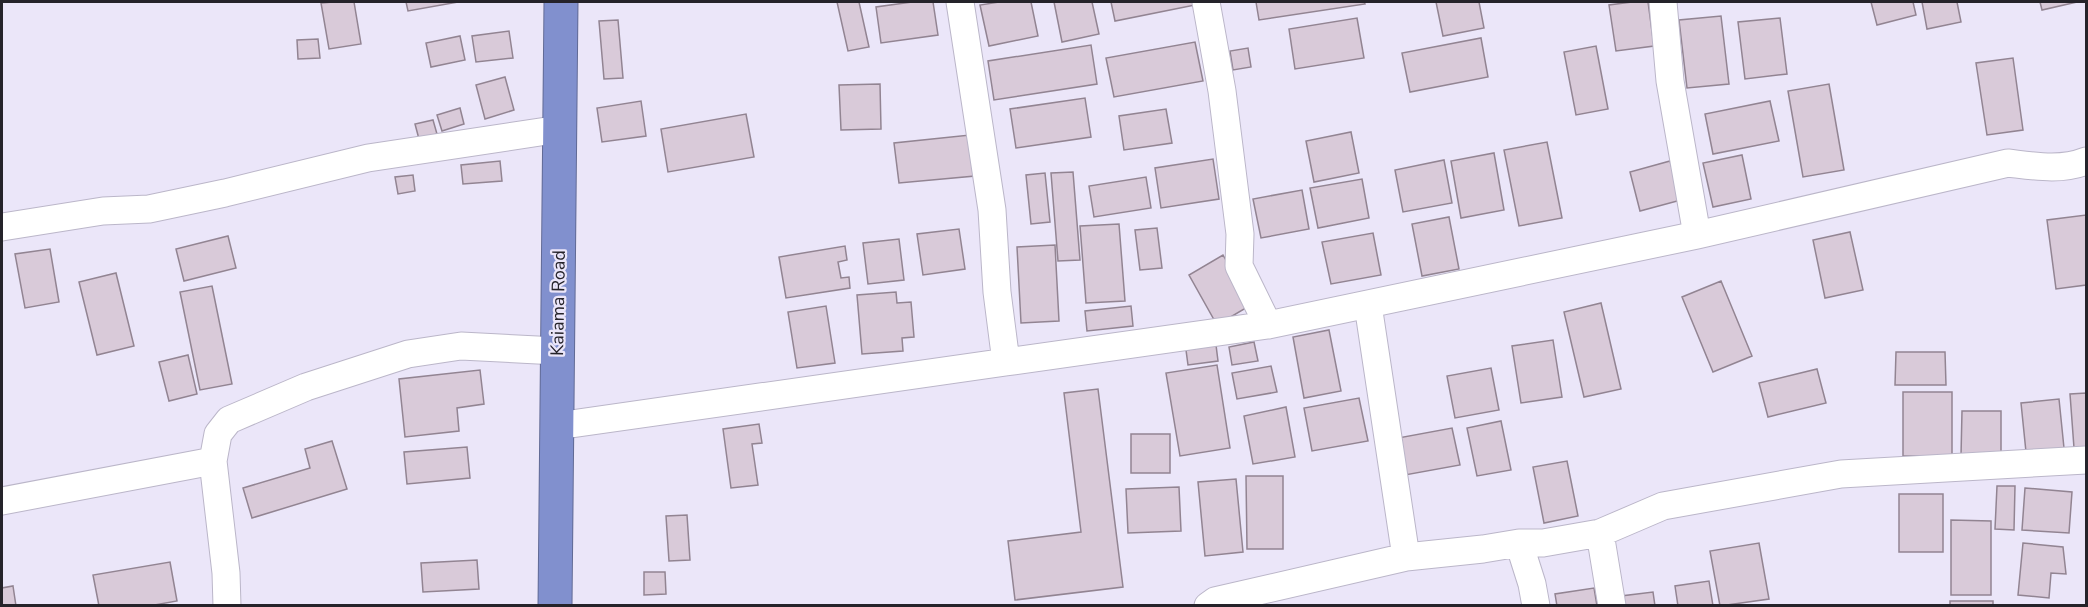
<svg xmlns="http://www.w3.org/2000/svg" width="2088" height="607" viewBox="0 0 2088 607" font-family="'Nunito Sans',sans-serif">
<style>
.building{fill:#d9cad9;stroke:#928492;stroke-width:1.5}
.lines{fill:none;stroke-linecap:round;stroke-linejoin:round}
.minor-casing{stroke:#bbb6c9;stroke-width:29}
.highway-casing{stroke:#616a95;stroke-width:35}
.minor{stroke:#fff;stroke-width:27}
.highway{stroke:#8190ce;stroke-width:33}
.labels{text-anchor:middle;dominant-baseline:central;stroke-width:4.5;stroke-linejoin:round;paint-order:stroke}
.street-label{font-size:18px;fill:#25232a;stroke:#ebe6f9}
</style>
<rect width="100%" height="100%" fill="#ebe6f9"/>
<path class="building" d="M333,2H354L361,44L329,49L321,3Z
M406,2H458L408,11Z
M837,2H859L869,47L848,51Z
M912,2H933L938,35L881,43L876,7Z
M999,2H1031L1038,36L989,46L980,5Z
M1054,2H1092L1099,34L1062,42Z
M1111,2H1199L1200,4L1115,21Z
M1256,2H1364L1365,4L1259,20Z
M1436,2H1479L1484,28L1443,36Z
M1632,2H1648L1654,46L1616,51L1609,5Z
M1871,2H1913L1916,15L1877,25Z
M1922,2H1957L1961,22L1927,29Z
M2040,2H2077L2042,10Z
M1721,16L1729,84L1687,88L1679,20Z
M1357,18L1364,58L1295,69L1289,29Z
M1780,18L1787,74L1745,79L1738,22Z
M618,20L623,78L604,79L599,21Z
M509,31L513,58L476,62L472,36Z
M460,36L465,60L431,67L426,43Z
M1481,38L1488,77L1410,92L1402,53Z
M318,39L320,58L298,59L297,40Z
M1195,42L1203,81L1114,97L1106,58Z
M1091,45L1097,84L994,100L988,61Z
M1596,46L1608,109L1576,115L1564,52Z
M1248,48L1251,67L1233,70L1230,51Z
M2013,58L2023,130L1987,135L1976,63Z
M505,77L514,110L485,119L476,85Z
M880,84L881,129L841,130L839,85Z
M1829,84L1844,170L1803,177L1788,91Z
M1085,98L1091,137L1016,148L1010,109Z
M641,101L646,136L602,142L597,108Z
M1770,101L1779,141L1713,154L1705,114Z
M460,108L464,124L442,131L437,115Z
M1166,109L1172,143L1124,150L1119,116Z
M746,114L754,157L668,172L661,129Z
M433,120L437,134L419,139L415,124Z
M1351,132L1359,173L1314,182L1306,141Z
M970,135L975,176L899,183L894,143Z
M1547,142L1562,218L1519,226L1504,150Z
M1494,153L1504,210L1461,218L1451,161Z
M1742,155L1751,199L1713,207L1703,163Z
M1213,159L1219,199L1161,208L1155,168Z
M1444,160L1452,203L1403,212L1395,170Z
M500,161L502,181L463,184L461,165Z
M1670,161L1681,200L1640,211L1630,172Z
M1073,172L1080,260L1058,261L1051,173Z
M1045,173L1050,222L1031,224L1026,175Z
M413,175L415,191L398,194L395,177Z
M1146,177L1151,208L1094,217L1089,186Z
M1362,179L1369,218L1318,228L1310,188Z
M1302,190L1309,229L1261,238L1253,199Z
M2086,215V285L2056,289L2047,220Z
M1449,217L1459,269L1422,276L1412,224Z
M1119,224L1125,301L1086,303L1080,226Z
M1157,228L1162,268L1140,270L1135,230Z
M959,229L965,269L923,275L917,234Z
M1850,232L1863,290L1825,298L1813,240Z
M1373,233L1381,275L1331,284L1322,242Z
M228,236L236,268L184,281L176,249Z
M899,239L904,280L868,284L863,243Z
M1055,245L1059,321L1021,323L1017,247Z
M845,246L847,260L838,262L841,278L849,277L850,288L786,298L779,257Z
M50,249L59,302L25,308L15,254Z
M1223,255L1251,305L1217,325L1189,275Z
M116,273L134,346L97,355L79,282Z
M1721,281L1752,356L1713,372L1682,297Z
M212,286L232,384L200,390L180,292Z
M896,292L897,303L911,302L914,337L902,338L903,351L862,354L857,295Z
M1601,303L1621,389L1584,397L1564,312Z
M826,306L835,363L797,368L788,312Z
M1131,306L1133,326L1087,331L1085,311Z
M1329,330L1341,391L1304,398L1293,337Z
M1553,340L1562,397L1521,403L1512,346Z
M1254,342L1258,361L1232,365L1229,347Z
M1216,345L1218,361L1188,365L1186,350Z
M1896,352H1945L1946,385H1895Z
M188,355L197,394L169,401L159,362Z
M1217,365L1230,448L1180,456L1166,373Z
M1271,366L1277,392L1237,399L1232,373Z
M1491,368L1499,410L1455,418L1447,376Z
M1817,369L1826,403L1768,417L1759,383Z
M480,370L484,404L457,408L459,431L405,437L399,379Z
M1098,389L1123,587L1015,600L1008,541L1081,532L1064,393Z
M1903,392H1952V456H1903Z
M2086,393V447L2074,448L2070,394Z
M1359,398L1368,441L1312,451L1304,408Z
M2059,399L2064,448L2026,452L2021,403Z
M1286,407L1295,457L1253,464L1244,416Z
M1962,411H2001V456H1961Z
M1501,421L1511,470L1477,476L1467,428Z
M759,424L762,443L752,444L758,485L731,488L723,429Z
M1452,428L1460,465L1405,475L1398,438Z
M1131,434H1170V473H1131Z
M332,441L347,489L252,518L243,488L310,468L305,449Z
M467,447L470,478L407,484L404,452Z
M1567,461L1578,516L1544,523L1533,467Z
M1246,476H1283V549H1247Z
M1236,479L1243,552L1205,556L1198,482Z
M1997,486H2015L2014,530L1995,529Z
M1179,487L1181,531L1128,533L1126,489Z
M2025,488L2072,492L2069,533L2022,530Z
M1899,494H1943V552H1899Z
M687,515L690,560L669,561L666,516Z
M1951,520L1991,521V595H1951Z
M1759,543L1769,599L1720,606L1710,551Z
M2023,543L2063,547L2066,574L2051,573L2049,598L2018,595Z
M477,560L479,589L423,592L421,563Z
M170,562L177,601L149,606H99L93,575Z
M644,572H665L666,594L644,595Z
M1709,581L1713,606H1678L1675,586Z
M13,586L16,606H2V588Z
M1594,588L1597,606H1557L1555,594Z
M1653,592L1655,606H1622L1621,596Z
M1950,601H1993V606H1950Z"/>
<g class="lines">
<g class="minor-casing">
<path id="minor" d="M960,2L992,210L997,292L1006,362L1268,325L1697,235L2008,163C2034,166 2061,171 2086,161
M1206,2L1222,91L1240,234L1239,266L1268,325
M1663,2L1670,81L1697,235
M2,227L103,211L149,209L225,193L368,158L560,129
M1368,305L1406,557
M557,426L1006,362
M2,501L213,461
M1600,533L1663,506L1841,474L2086,460
M1519,543H1543L1600,533L1612,606
M227,606L226,573L213,461L218,434L229,420L306,387L408,354L461,346L557,351
M1208,606L1215,601L1406,557L1483,549L1519,543L1532,584L1536,606"/>
</g>
<g class="highway-casing">
<path id="highway" d="M555,606L561,2"/>
</g>
<use href="#minor" class="minor"/>
<use href="#highway" class="highway"/>
</g>
<g class="labels">
<g class="street-label">
<text transform="translate(558 303) rotate(-89)">Kaiama Road</text>
</g>
</g>
<rect width="2088" height="607" fill="none" stroke="#25232a" stroke-width="6"/>
</svg>
